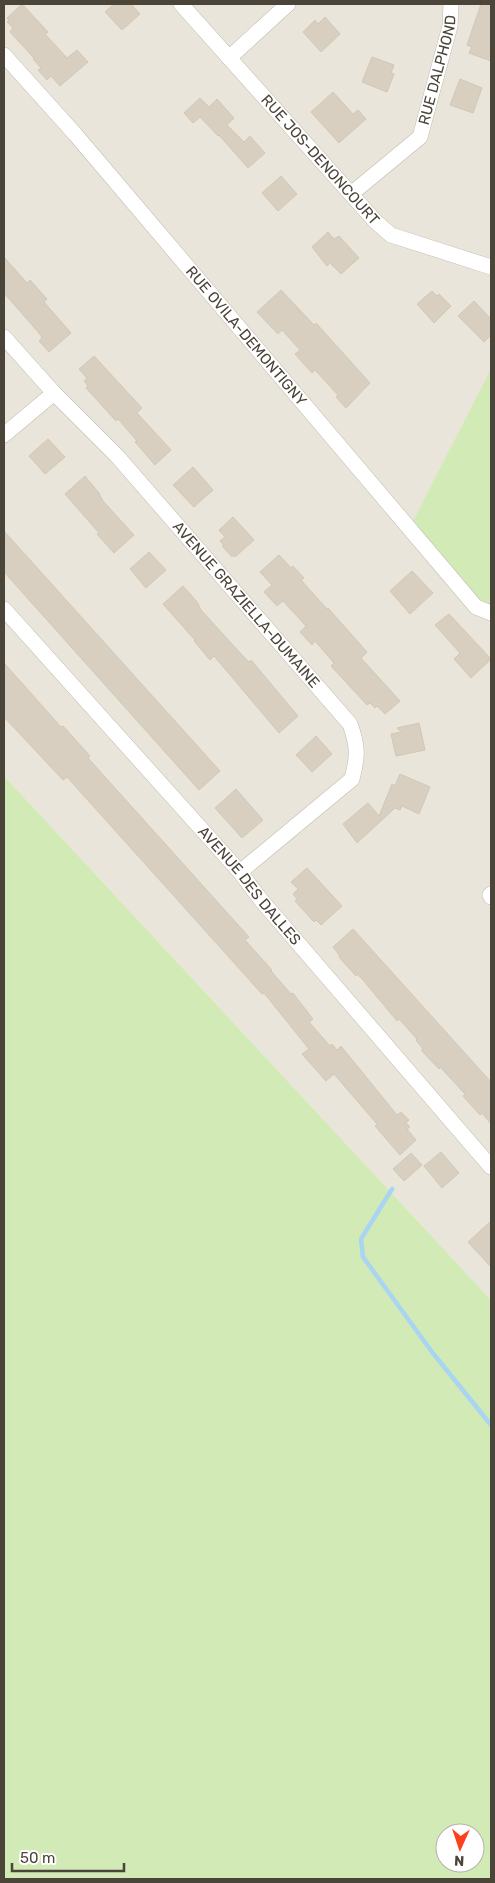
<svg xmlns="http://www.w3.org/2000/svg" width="495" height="1883" viewBox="0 0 495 1883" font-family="Rubik,sans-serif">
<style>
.residential{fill:#eae5da}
.green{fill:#d2eab5;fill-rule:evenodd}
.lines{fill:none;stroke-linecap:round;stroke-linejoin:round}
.stream{stroke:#a9d4f2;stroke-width:4.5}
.building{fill:#d8cfc1;stroke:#d3c7b4}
.minor-casing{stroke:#c2bbae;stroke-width:16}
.minor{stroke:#fff;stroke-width:15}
.labels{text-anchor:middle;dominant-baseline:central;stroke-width:4.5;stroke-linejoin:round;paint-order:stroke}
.street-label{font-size:15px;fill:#4b4439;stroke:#fff}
</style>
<rect width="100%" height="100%" fill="#f6f3ec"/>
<path class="residential" d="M4,4H491V1300L4,776Z"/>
<path class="green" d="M491,369V613L409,529Z
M4,776L491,1300V1879H4ZM445,1833H475V1863H445Z"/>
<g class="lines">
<path class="stream" d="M392,1189L361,1239L363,1257L432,1352L491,1425"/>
</g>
<path class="building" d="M22,4L48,32L45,34L67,58L77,50L88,62L60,86L51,76L47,80L38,70L41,68L33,59L34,58L10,32L13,28L7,22L9,21L7,18Z
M114,4H131L140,14L122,30L105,12Z
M481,4H491V61L469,53L472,47L467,45Z
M325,17L340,34L321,52L303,32L315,20L318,24Z
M372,57L394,65L391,73L394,74L387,92L362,82Z
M460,79L482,88L473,113L450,105Z
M333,92L353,114L358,110L366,119L339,143L311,112Z
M200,98L209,107L217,99L234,118L227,125L244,142L250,136L265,153L248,168L219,135L218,136L200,117L193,123L184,113Z
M281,176L297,194L278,211L262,193Z
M328,232L334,239L339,236L359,258L341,274L330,263L327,266L312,247Z
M4,257L27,283L30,280L47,299L44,302L71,333L49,352L39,341L42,338L39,333L4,293Z
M281,290L314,325L316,323L370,383L346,408L336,397L338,395L315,370L312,373L295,354L300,350L282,330L278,334L257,312Z
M432,291L437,296L439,294L451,306L434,323L417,304Z
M474,301L491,319V335L484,342L458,316Z
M94,356L142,408L137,413L171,450L155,465L135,442L137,441L118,419L116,421L86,388L88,386L84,381L87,378L79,369Z
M48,439L65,457L45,474L29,456Z
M193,467L213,490L194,507L173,485Z
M85,476L99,493L103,501L134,535L114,553L97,534L99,533L65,494Z
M233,517L254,540L235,557L234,555L232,557L222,546L224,545L220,541L225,537L219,530Z
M4,531L220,771L199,790L4,572Z
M149,552L166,570L146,588L130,569Z
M279,555L291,568L293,566L304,578L301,580L327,609L328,608L367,652L361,658L400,701L385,714L377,706L375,708L370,703L367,705L331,666L334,663L315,641L312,645L300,632L306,626L283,601L277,606L264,592L272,585L260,572Z
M412,571L433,593L410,614L390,591Z
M183,586L197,602L201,610L242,655L249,662L251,660L298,716L279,733L214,656L210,660L194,641L195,640L163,604Z
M449,614L491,659L471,678L454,659L460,653L435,625Z
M4,663L61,727L63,726L90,756L88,758L249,937L245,940L272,970L271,971L291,994L293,993L313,1019L309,1022L330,1046L332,1044L337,1050L341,1046L397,1115L401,1112L409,1120L406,1123L410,1127L407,1129L416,1140L400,1155L375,1126L377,1124L334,1074L326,1081L302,1054L309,1049L264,993L262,994L67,777L63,780L4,717Z
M419,723L425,750L396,756L391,734L401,732L397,728Z
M316,736L332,754L312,772L296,755Z
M400,774L430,787L419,814L402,806L400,810L395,808L357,843L343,824L368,803L379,816L392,784L395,786Z
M236,789L263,820L242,838L215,808Z
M307,868L342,906L321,925L316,920L314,922L295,901L297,899L293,894L298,889L291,882Z
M353,929L491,1082V1124L482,1113L480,1115L463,1096L465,1094L440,1067L439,1069L421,1050L423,1049L416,1040L417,1039L399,1019L397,1021L363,980L357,974L356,976L339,957L340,956L333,947Z
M441,1152L459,1173L442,1188L424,1166Z
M411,1153L422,1165L404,1181L393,1169Z
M491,1221V1267L468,1242Z"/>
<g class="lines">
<g class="minor-casing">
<g id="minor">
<path id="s1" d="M181,4L375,221L391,235L491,267"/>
<path id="s2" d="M4,55L75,134L476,607L491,613"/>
<path d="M229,58L288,4"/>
<path id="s3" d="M351,194L420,137L450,26L451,4"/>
<path id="s4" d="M4,337L54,393L117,456L350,724C358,746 358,756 352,779L240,872"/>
<path d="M4,435L54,393"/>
<path id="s5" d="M4,609L240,872L261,900L491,1167"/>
<path d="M491,894L490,895L491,897"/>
</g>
</g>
<use href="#minor" class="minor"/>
</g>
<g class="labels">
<g class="street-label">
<text stroke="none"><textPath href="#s3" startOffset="159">RUE DALPHOND</textPath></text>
<text stroke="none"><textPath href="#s1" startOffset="209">RUE JOS-DENONCOURT</textPath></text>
<text stroke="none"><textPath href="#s2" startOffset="371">RUE OVILA-DEMONTIGNY</textPath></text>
<text stroke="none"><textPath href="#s4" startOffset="361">AVENUE GRAZIELLA-DUMAINE</textPath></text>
<text stroke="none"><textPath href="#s5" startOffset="370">AVENUE DES DALLES</textPath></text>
</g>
</g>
<rect width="495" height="1883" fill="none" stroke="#4b4439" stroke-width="10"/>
<g transform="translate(460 1848) rotate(183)"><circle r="24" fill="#ffffff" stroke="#b7b4b0"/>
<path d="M0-4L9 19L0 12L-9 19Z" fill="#fc3f1d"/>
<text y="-8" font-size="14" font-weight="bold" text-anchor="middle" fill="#4b4439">N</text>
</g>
<path d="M12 1863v8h112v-8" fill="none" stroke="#4b4439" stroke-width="2.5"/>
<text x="20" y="1863" font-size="15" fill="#4b4439" stroke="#ffffff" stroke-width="4" paint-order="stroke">50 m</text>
</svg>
